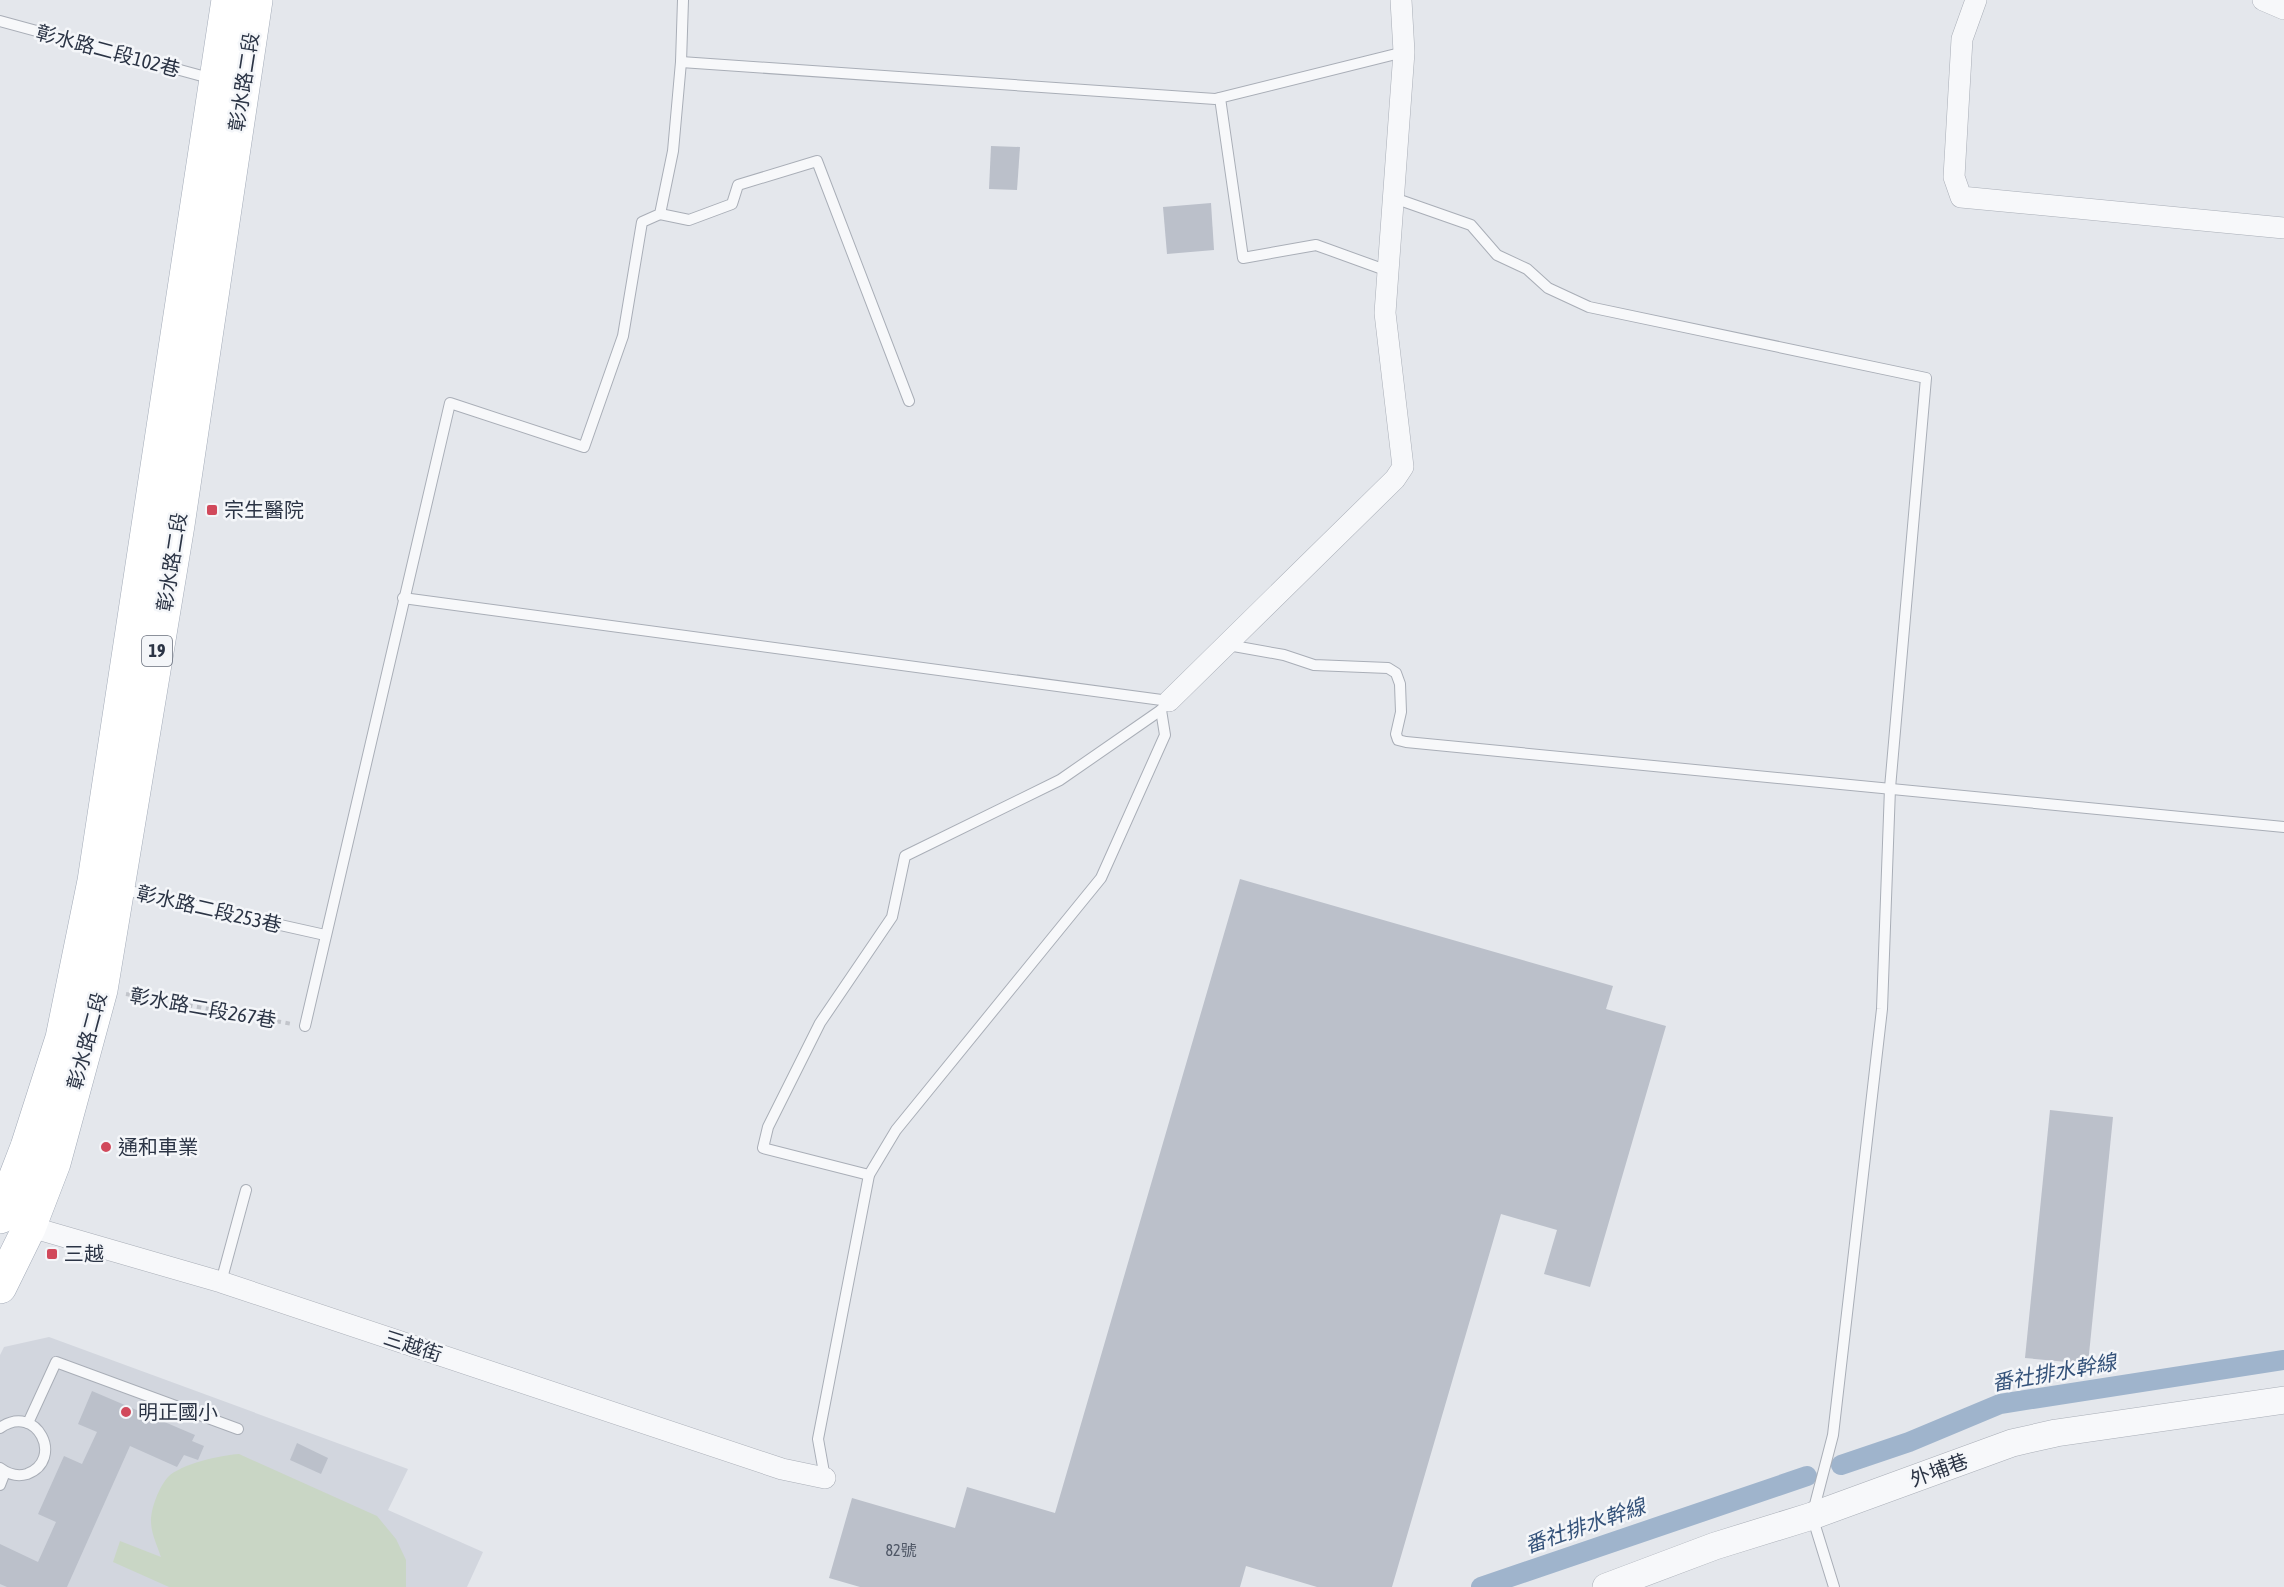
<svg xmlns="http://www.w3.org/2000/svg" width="2284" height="1587" font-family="'Asap Condensed','Noto Sans TC',sans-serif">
  <rect width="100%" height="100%" fill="#e4e7ec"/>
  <polygon fill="#d2d6de" points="49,1337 408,1469 388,1510 483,1552 467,1587 0,1587 0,1355 4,1347"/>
  <path fill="#c9d6c5" d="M239,1454L377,1516L396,1539L406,1560V1587H169L113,1562L120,1541L161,1557C157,1545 151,1533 151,1521C151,1508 159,1487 168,1477C181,1464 221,1455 239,1454Z"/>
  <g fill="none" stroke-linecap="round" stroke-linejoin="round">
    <g stroke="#9fb4cc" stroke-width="20">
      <polyline points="1841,1465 1909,1442 2000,1404 2284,1360"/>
      <polyline points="1481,1587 1807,1476"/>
    </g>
  </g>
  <g fill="#bbc0ca">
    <polygon points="991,146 1020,147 1017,190 989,189"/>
    <polygon points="1211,203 1214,250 1167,254 1163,207"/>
    <polygon points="1240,879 1613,986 1606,1009 1666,1026 1590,1287 1544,1274 1557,1230 1501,1214 1392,1587 1317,1587 1246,1566 1240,1587 860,1587 829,1578 852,1498 955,1528 967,1487 1055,1513"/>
    <polygon points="2050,1110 2113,1117 2088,1364 2025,1358"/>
    <polygon points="92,1391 195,1435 192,1441 204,1446 198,1460 184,1455 177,1467 130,1446 67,1587 7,1587 0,1584 0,1544 38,1562 56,1522 38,1514 64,1456 82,1464 97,1432 78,1424"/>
    <polygon points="297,1443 328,1458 321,1474 290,1460"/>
  </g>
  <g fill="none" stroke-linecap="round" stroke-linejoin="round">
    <defs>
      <g id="service">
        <polyline points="0,21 213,79"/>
        <polyline points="681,62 1215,99 1404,52"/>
        <polyline points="1220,98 1243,258 1316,245 1388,271"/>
        <polyline points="1394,198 1471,225 1497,255 1527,269 1548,288 1589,307 1926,378 1890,788 1882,1009 1833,1435 1812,1516 1834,1587"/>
        <polyline points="660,214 689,220 732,204 738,185 817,161 909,401"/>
        <polyline points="403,598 1169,701"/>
        <polyline points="1228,645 1284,655 1314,665 1388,668 1396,673 1400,684 1401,712 1396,734 1398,740 1406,742 2284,827"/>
        <polyline points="120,889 325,935"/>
        <polyline points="305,1026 450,403 584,447 623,336 642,222 660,214 673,151 681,62 683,0"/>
        <polyline points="869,1175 763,1148 768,1127 820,1023 892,917 905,856 1060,780 1161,710"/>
        <polyline points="221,1282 246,1190"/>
        <polyline points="28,1423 56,1362 238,1429"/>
        <path d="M0,1428C37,1402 65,1460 27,1474C17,1477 8,1474 0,1468"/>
        <polyline points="825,1478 818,1439 869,1175 896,1130 1101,878 1165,735 1161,710 1169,701"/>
        <polyline points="0,1485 5,1472"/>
      </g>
      <g id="minor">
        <polyline points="1976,0 1962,39 1954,177 1961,197 2284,228"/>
        <polyline points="2263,0 2284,9"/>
        <polyline points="1169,701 1395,479 1403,467 1385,313 1404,52 1401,0"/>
        <polyline points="17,1223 221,1282 782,1469 825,1478"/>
      </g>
      <polyline id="tertiary" points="1606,1587 1715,1546 1812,1516 2012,1443 2056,1433 2284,1400"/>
      <g id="primary">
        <polyline points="0,1217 27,1147 62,1038 94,881 228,0"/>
        <polyline points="0,1287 29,1228 54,1163 101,990 178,525 256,0"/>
      </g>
    </defs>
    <use href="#service" stroke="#a9aeb7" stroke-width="12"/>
    <use href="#minor" stroke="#a9aeb7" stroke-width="22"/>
    <use href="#tertiary" stroke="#a9aeb7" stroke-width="28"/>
    <use href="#primary" stroke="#a3abb8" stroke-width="34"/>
    <polyline stroke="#c2c5cb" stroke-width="4" stroke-dasharray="4.5 4.5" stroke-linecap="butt" points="126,994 292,1024"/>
    <use href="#service" stroke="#f7f8fa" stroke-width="10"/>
    <use href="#minor" stroke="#f7f8fa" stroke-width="21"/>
    <use href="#tertiary" stroke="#f7f8fa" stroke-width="27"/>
    <use href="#primary" stroke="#fff" stroke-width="33"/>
  </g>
  <g fill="#d1495b" stroke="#f4f6f9" stroke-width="2">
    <rect x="206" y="504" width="12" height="12" rx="3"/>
    <circle cx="106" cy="1147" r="6"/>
    <rect x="46" y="1248" width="12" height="12" rx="3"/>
    <circle cx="126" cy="1412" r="6"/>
  </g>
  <g text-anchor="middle" stroke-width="5" stroke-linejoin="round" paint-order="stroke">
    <g font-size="16" fill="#4f5766">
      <text x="901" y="1556">82號</text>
    </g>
    <rect fill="#f4f6f9" stroke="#676e7b" stroke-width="1.5" x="142" y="636" width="30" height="30" rx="4.5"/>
    <g font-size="18" font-weight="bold" fill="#2b3445">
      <text x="157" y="657">19</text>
    </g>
    <g font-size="20" fill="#2b3445" stroke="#f4f6f9">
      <text transform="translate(108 51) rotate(15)" y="7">彰水路二段102巷</text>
      <text transform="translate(244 82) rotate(-81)" y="7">彰水路二段</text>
      <text transform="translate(172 562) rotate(-81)" y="7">彰水路二段</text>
      <text transform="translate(209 909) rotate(13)" y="7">彰水路二段253巷</text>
      <text transform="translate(203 1008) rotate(10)" y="7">彰水路二段267巷</text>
      <text transform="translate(87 1041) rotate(-75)" y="7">彰水路二段</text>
      <text transform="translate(413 1346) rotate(18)" y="7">三越街</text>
      <text transform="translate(1939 1470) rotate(-20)" y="7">外埔巷</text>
    </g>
    <g font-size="20" fill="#2b3445" stroke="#f4f6f9" text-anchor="start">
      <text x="224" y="517">宗生醫院</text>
      <text x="118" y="1154">通和車業</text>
      <text x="64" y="1261">三越</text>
      <text x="138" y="1419">明正國小</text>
    </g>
    <g font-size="21" font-style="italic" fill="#34527a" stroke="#f4f6f9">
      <text transform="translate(2054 1373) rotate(-10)" y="7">番社排水幹線</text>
      <text transform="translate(1585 1526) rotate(-19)" y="7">番社排水幹線</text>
    </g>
  </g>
</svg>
